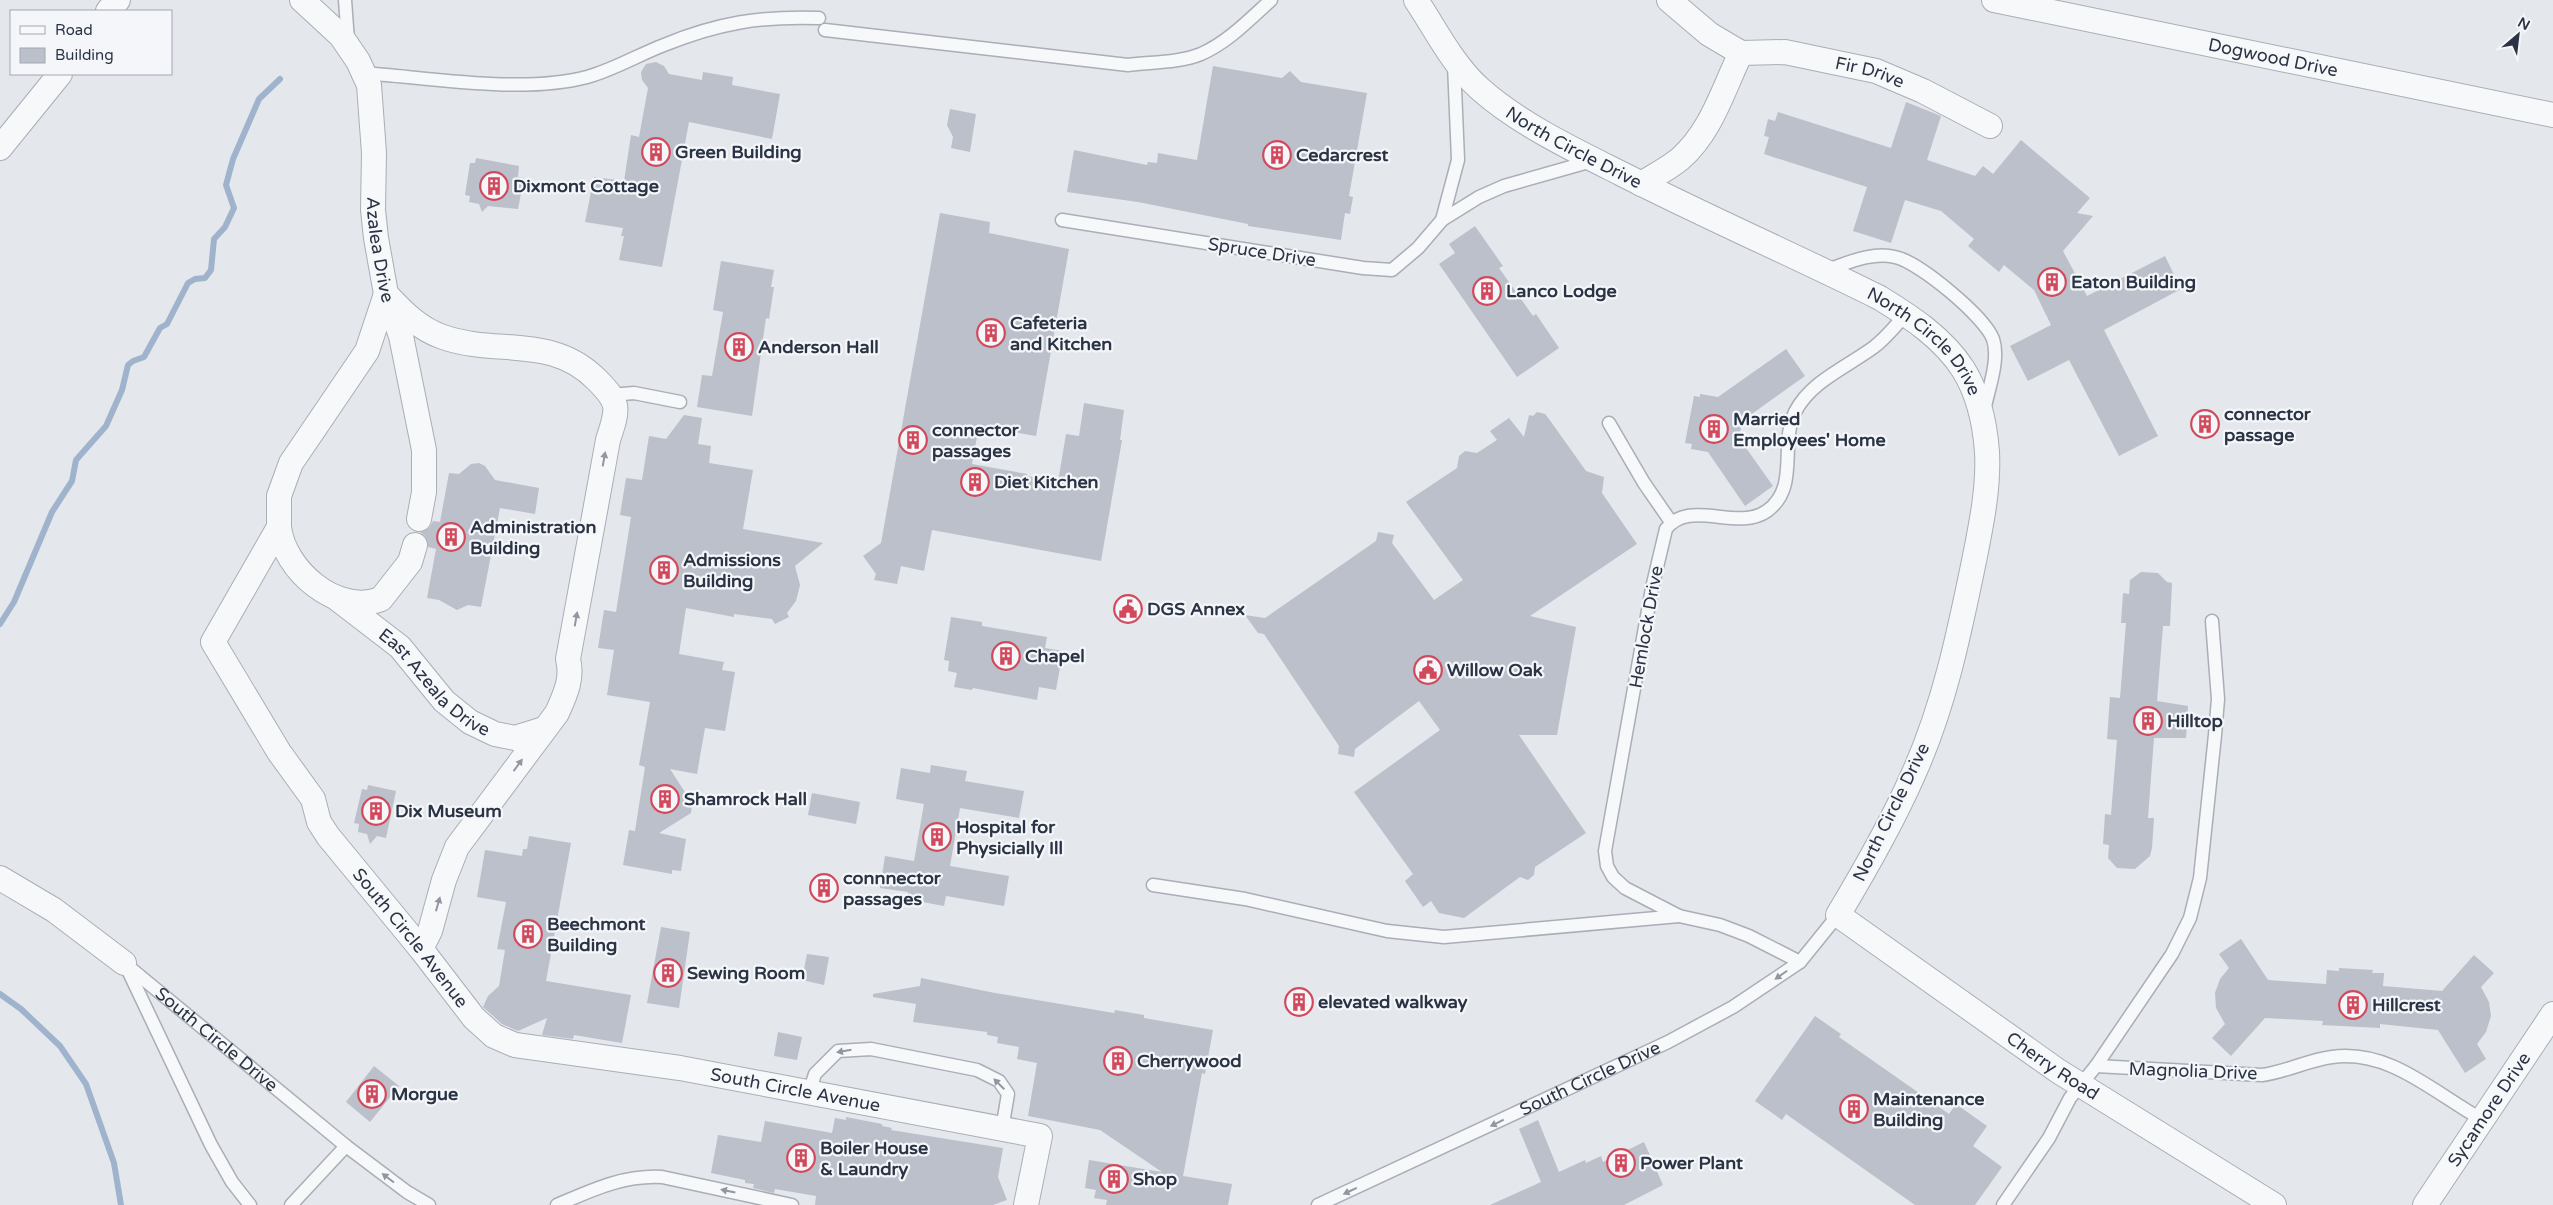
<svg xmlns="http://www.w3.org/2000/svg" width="2553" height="1205" font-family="'Varela Round',sans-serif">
  <rect width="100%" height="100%" fill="#e4e7ec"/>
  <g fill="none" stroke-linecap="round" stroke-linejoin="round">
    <g stroke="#9fb4cc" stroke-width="6">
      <polyline points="0,624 14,602 52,512 72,481 76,460 106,426 122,390 128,365 133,361 144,357 160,328 167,324 188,283 195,279 205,278 211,270 214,239 225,227 234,208 226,185 233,159 259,99 280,79"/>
      <polyline points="0,994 21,1009 60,1046 86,1084 114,1163 121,1205"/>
    </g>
  </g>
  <g fill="#bbc0ca">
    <polygon points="656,62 664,66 669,74 702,80 703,72 733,77 732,85 780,94 772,139 689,122 662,267 619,260 624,236 621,236 623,228 585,222 594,177 624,181 631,135 639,137 648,88 642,80 641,72 646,64"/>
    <polygon points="1213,66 1282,78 1290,71 1301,82 1367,93 1349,196 1353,197 1350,214 1345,213 1341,240 1248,226 1248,224 1138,202 1067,192 1074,150 1147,165 1148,162 1157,163 1158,153 1197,160"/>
    <polygon points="1906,102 1941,116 1927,160 1975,176 1983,166 1993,174 2021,140 2090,198 2077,213 2093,216 2063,251 2087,296 2165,256 2181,289 2104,330 2158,436 2119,456 2069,360 2028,381 2010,346 2051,325 2034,290 2004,265 1999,272 1968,246 1974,239 1941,211 1905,200 1891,243 1853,231 1867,187 1764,154 1769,137 1764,136 1768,119 1775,121 1778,112 1891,148"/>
    <polygon points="950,109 976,114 970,152 951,148 953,137 947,125"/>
    <polygon points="476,158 519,166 518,177 524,178 518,209 488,206 482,212 479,204 469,202 470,196 465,195 470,163 475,163"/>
    <polygon points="940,213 990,222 989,233 1069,249 1036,436 979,426 972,464 1027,474 1027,476 1058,482 1066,434 1079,436 1084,403 1124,410 1120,440 1122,440 1101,561 932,530 924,571 901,566 897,584 874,580 876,574 863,556 881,543"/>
    <polygon points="1475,226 1503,266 1499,268 1533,316 1536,314 1559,348 1517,377 1439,264 1455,253 1449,244"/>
    <polygon points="721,261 774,270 771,287 774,287 769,319 766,318 752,416 697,407 702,375 712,376 723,312 713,310"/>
    <polygon points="1786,349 1805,376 1742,421 1739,438 1773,486 1745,506 1708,452 1691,449 1692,444 1685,443 1694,396 1700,397 1700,394 1718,397"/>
    <polygon points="1537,412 1545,414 1549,419 1586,471 1604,477 1602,493 1637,544 1530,616 1576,627 1557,735 1519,735 1586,833 1535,867 1534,875 1528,880 1520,877 1464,918 1439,913 1431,901 1423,907 1405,881 1413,874 1354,792 1440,730 1419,701 1355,749 1354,757 1338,754 1339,746 1264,634 1258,633 1245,615 1265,618 1376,541 1378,532 1394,535 1392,543 1434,600 1463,580 1406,502 1457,468 1459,456 1465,451 1477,453 1497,440 1490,431 1509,418 1524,437 1529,415 1533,416"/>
    <polygon points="684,415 702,418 698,444 711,446 709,463 753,470 743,529 823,543 795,566 800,585 796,601 787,613 789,617 775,624 772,619 734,614 734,617 686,608 679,654 724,662 722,670 735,672 725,731 705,728 697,774 670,769 692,803 691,813 659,833 686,839 681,871 672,870 672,874 623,865 629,830 635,831 645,767 639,765 650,702 607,695 614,650 598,648 604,610 616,612 631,517 620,515 626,478 642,480 649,436 666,439"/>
    <polygon points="479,463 485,466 495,480 539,488 535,514 500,508 481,607 468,605 457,610 439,600 427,598 436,549 428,547 425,536 420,532 429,528 433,521 440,522 449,473 459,474 471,464"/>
    <polygon points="2141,572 2158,573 2167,582 2172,583 2170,626 2163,626 2157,701 2188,706 2186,738 2154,738 2148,818 2154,818 2152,848 2150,856 2135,869 2117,868 2108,858 2109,845 2103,844 2105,814 2111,815 2117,740 2107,739 2110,697 2120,698 2126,623 2121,623 2123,593 2129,594 2130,580"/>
    <polygon points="951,617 982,622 982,626 1047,637 1045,648 1063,651 1056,690 1039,687 1037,700 973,688 972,690 954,687 957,673 948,671 949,661 944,660"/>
    <polygon points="931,765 967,771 965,781 1024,791 1019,818 960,808 950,866 1009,876 1004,906 946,896 944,906 906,899 908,892 880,888 885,856 914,861 924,804 896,799 901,768 930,773"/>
    <polygon points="368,785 396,791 386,838 377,836 370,844 367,834 358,832 359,824 354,823 362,789 367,790"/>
    <polygon points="812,793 860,802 856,824 808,815"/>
    <polygon points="529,836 571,843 546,981 631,995 622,1043 574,1035 573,1039 542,1035 547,1018 518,1031 502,1024 483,1007 488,996 499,986 505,950 497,949 506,902 477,897 485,850 522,856 523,849 527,849"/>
    <polygon points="661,927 690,932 679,1008 647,1003"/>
    <polygon points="2241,939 2268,980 2326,984 2327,970 2339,971 2339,968 2373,970 2372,973 2384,973 2383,986 2442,991 2474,955 2494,973 2481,987 2489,1002 2491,1016 2486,1032 2477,1044 2486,1059 2465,1073 2438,1030 2380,1024 2380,1028 2322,1025 2323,1021 2265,1018 2231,1056 2212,1038 2225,1024 2216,1008 2215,993 2220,979 2229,968 2219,954"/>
    <polygon points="807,954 829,957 824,985 802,980"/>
    <polygon points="921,978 995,993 1114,1013 1115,1010 1144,1015 1144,1018 1213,1030 1205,1074 1202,1073 1183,1176 1232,1184 1228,1205 1106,1205 1107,1200 1094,1198 1096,1190 1085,1188 1089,1160 1162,1172 1100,1130 1028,1116 1037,1063 1017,1059 1019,1047 997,1043 998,1037 987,1035 987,1032 913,1022 916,1004 873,997 873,994 920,986"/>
    <polygon points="1815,1016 1841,1034 1839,1037 1949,1114 1956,1104 1987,1126 1973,1146 2002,1167 1975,1205 1915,1205 1786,1114 1782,1120 1755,1101"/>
    <polygon points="778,1032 802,1037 797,1060 774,1056"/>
    <polygon points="374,1066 399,1086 370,1122 346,1102"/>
    <polygon points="846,1117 882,1124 882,1126 892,1128 891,1130 1003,1148 998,1177 1007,1200 993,1205 815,1205 816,1196 775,1189 774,1193 753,1188 754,1184 745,1183 745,1180 711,1173 718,1135 761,1142 765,1121 832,1133 835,1118 846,1120"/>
    <polygon points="1538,1120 1559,1172 1585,1160 1586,1163 1601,1156 1603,1162 1644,1142 1663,1185 1624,1205 1490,1205 1541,1182 1519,1129"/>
  </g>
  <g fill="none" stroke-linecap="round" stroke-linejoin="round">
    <defs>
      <g id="service">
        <polyline points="345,0 348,41"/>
        <path d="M825,30L1128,65C1151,62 1179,63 1201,54C1228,42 1249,20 1271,0"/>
        <polyline points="1454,64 1458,160 1442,220 1479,197 1504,186 1592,161"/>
        <path d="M364,73C431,78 523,94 587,77C613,70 638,55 664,45C718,23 760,16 819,18"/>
        <polyline points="1062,220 1363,268 1392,270 1418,248 1442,220"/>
        <path d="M1824,271C1846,264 1871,251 1895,257C1919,262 1984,316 1993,339C2000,360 1988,390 1984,411"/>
        <polyline points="611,395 634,393 680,402"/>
        <polyline points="1609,423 1644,483 1671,522"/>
        <polyline points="1153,885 1245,899 1387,931 1444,937 1679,916"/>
        <path d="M1800,962L1749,936L1720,925L1679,916L1625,888L1613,877L1607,866L1605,851L1652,588L1666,529C1689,498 1737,532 1767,511C1800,487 1779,445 1795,412C1811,381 1847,367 1874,347C1886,338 1896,325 1906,314"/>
        <path id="s1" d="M124,963L346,1146L407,1192L429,1205"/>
        <polyline points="126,966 211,1145 232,1182 250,1205"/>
        <path d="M2096,1066L2262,1075C2286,1072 2308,1060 2332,1057C2390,1049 2434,1093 2481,1119"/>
        <polyline points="809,1093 815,1074 838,1051 871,1049 977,1070 999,1081 1008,1094 1002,1129"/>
        <polyline points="291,1205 346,1146"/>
        <path d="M557,1205C592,1190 623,1175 662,1177L792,1205"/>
        <path id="s2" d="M1318,1205L1668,1042L1733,1007L1800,962L1838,915"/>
        <polyline points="2003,1205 2049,1138 2070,1098 2096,1066 2172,954 2190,918 2200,878 2215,735 2218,699 2212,621"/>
      </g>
      <g id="minor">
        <path id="s3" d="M302,0L341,36L358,61L369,85L374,153L373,210L376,238L386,294L401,336L424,450V492L419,519"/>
        <path id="s4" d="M1416,0C1436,30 1453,65 1480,89C1518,123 1574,150 1620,173C1706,217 1794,255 1880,298C1911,317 1943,338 1963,369C1978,393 1985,424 1987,452C1989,488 1981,526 1974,561C1959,634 1944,707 1913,775C1892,823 1865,870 1838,915L2058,1071L2274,1205"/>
        <path id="s5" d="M1669,0L1709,34L1741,53L1785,52L1876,71L1923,91L1990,126"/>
        <path id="s6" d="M1994,0L2553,115"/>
        <polyline points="108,11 118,0"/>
        <polyline points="0,148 60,74"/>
        <path d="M1641,184C1654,176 1669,168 1680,159C1712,131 1723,89 1741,53"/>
        <path id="s7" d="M386,294L367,351L291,463L279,496V527L213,642L279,752L313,799L319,822L328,836L421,949L474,1018L494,1036L515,1045L680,1068L1040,1136L1026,1205"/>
        <path d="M386,294C403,312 419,329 443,337C497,356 552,334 597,380C621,404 618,409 608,440L568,659C573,679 565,695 557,713L457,847L444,880L430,931L421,949"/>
        <path d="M279,527C284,570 337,616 381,599L410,562L415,545"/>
        <path id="s8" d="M335,597L400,647L444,701L470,722L495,734L515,738L544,729"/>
        <polyline points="0,878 54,910 124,963"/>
        <path id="s9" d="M2425,1205L2553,1014"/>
      </g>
    </defs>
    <use href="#service" stroke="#a9aeb7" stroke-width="15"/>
    <use href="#minor" stroke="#a9aeb7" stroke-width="26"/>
    <use href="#service" stroke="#f7f8fa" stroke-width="12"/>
    <use href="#minor" stroke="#f7f8fa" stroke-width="24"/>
  </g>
  <defs><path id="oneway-solid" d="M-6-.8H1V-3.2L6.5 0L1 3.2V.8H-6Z" transform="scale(1.25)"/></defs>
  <g fill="#9196a0">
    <use href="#oneway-solid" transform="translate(604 459) rotate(-80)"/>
    <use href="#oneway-solid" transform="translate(576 619) rotate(-80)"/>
    <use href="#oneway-solid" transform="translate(518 765) rotate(-54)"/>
    <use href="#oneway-solid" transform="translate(438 904) rotate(-74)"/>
    <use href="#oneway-solid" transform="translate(1781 975) rotate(145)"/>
    <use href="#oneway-solid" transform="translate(844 1051) rotate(170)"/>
    <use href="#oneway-solid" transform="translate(999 1084) rotate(-135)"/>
    <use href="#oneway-solid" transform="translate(1497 1123) rotate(154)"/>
    <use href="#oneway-solid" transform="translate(388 1178) rotate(-143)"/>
    <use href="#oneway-solid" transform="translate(728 1191) rotate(-168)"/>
    <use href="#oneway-solid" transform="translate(1350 1191) rotate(155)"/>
  </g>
  <defs>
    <symbol id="building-ring" viewBox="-11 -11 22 22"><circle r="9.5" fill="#f4f6f9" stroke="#d1495b" stroke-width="1.5"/><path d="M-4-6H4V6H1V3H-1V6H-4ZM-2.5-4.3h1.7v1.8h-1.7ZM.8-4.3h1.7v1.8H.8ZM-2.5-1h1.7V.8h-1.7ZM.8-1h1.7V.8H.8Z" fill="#d1495b"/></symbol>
    <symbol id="civic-ring" viewBox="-11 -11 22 22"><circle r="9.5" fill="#f4f6f9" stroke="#d1495b" stroke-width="1.5"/><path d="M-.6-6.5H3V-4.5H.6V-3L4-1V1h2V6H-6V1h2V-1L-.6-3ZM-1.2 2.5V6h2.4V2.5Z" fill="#d1495b"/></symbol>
  </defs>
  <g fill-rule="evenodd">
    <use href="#building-ring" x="640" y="136" width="32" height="32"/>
    <use href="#building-ring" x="1261" y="139" width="32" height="32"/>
    <use href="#building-ring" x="478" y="170" width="32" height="32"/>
    <use href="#building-ring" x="2036" y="266" width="32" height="32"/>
    <use href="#building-ring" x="1471" y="275" width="32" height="32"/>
    <use href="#building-ring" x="975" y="317" width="32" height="32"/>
    <use href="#building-ring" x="723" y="331" width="32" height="32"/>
    <use href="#building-ring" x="2189" y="408" width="32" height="32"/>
    <use href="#building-ring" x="1698" y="413" width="32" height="32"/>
    <use href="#building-ring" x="897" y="424" width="32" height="32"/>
    <use href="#building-ring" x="959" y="466" width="32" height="32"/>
    <use href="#building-ring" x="435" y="521" width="32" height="32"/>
    <use href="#building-ring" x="648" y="554" width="32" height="32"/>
    <use href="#civic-ring" x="1112" y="593" width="32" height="32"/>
    <use href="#building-ring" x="990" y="640" width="32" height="32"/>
    <use href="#civic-ring" x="1412" y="654" width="32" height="32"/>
    <use href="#building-ring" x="2132" y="705" width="32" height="32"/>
    <use href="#building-ring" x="649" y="783" width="32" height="32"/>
    <use href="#building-ring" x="360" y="795" width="32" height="32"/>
    <use href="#building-ring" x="921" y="821" width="32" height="32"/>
    <use href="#building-ring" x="808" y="872" width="32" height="32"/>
    <use href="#building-ring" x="512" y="918" width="32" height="32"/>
    <use href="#building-ring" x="652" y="957" width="32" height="32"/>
    <use href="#building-ring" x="1283" y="986" width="32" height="32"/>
    <use href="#building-ring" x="2337" y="989" width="32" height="32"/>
    <use href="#building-ring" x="1102" y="1045" width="32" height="32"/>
    <use href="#building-ring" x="356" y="1078" width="32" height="32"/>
    <use href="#building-ring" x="1838" y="1093" width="32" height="32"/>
    <use href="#building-ring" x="785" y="1142" width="32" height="32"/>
    <use href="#building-ring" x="1605" y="1147" width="32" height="32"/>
    <use href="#building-ring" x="1098" y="1163" width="32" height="32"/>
  </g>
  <g text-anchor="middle" stroke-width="4.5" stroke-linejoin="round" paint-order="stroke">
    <g font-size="18" fill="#2b3445" stroke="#f4f6f9">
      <text dy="6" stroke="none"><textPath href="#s6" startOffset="285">Dogwood Drive</textPath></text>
      <text dy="6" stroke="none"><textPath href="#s5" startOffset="221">Fir Drive</textPath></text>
      <text dy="6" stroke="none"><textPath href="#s4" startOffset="221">North Circle Drive</textPath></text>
      <text dy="6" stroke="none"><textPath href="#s3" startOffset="275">Azalea Drive</textPath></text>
      <text transform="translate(1262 252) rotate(9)" y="6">Spruce Drive</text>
      <text dy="6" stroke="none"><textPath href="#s4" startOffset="625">North Circle Drive</textPath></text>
      <text transform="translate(1646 627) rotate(-80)" y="6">Hemlock Drive</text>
      <text dy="6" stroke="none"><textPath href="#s8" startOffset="132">East Azeala Drive</textPath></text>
      <text transform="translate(1891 812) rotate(-64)" y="6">North Circle Drive</text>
      <text dy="6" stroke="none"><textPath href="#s7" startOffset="752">South Circle Avenue</textPath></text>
      <text dy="6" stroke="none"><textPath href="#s1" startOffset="120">South Circle Drive</textPath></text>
      <text dy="6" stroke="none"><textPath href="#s4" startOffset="1514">Cherry Road</textPath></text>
      <text transform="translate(2193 1071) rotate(2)" y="6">Magnolia Drive</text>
      <text dy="6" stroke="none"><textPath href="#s2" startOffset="300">South Circle Drive</textPath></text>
      <text dy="6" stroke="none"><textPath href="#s7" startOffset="1188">South Circle Avenue</textPath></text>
      <text dy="6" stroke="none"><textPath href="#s9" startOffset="115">Sycamore Drive</textPath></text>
    </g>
    <g font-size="18" font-weight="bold" fill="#2b3445" stroke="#f4f6f9" text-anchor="start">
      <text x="675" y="158">Green Building</text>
      <text x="1296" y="161">Cedarcrest</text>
      <text x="513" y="192">Dixmont Cottage</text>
      <text x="2071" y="288">Eaton Building</text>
      <text x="1506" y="297">Lanco Lodge</text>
      <text x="1010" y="329">Cafeteria<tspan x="1010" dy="21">and Kitchen</tspan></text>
      <text x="758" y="353">Anderson Hall</text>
      <text x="2224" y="420">connector<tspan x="2224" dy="21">passage</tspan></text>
      <text x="1733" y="425">Married<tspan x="1733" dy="21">Employees' Home</tspan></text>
      <text x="932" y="436">connector<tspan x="932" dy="21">passages</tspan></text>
      <text x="994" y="488">Diet Kitchen</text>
      <text x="470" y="533">Administration<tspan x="470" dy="21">Building</tspan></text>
      <text x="683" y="566">Admissions<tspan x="683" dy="21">Building</tspan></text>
      <text x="1147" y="615">DGS Annex</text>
      <text x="1025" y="662">Chapel</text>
      <text x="1447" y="676">Willow Oak</text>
      <text x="2167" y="727">Hilltop</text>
      <text x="684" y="805">Shamrock Hall</text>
      <text x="395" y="817">Dix Museum</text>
      <text x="956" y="833">Hospital for<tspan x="956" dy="21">Physicially Ill</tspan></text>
      <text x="843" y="884">connnector<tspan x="843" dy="21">passages</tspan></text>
      <text x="547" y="930">Beechmont<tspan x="547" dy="21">Building</tspan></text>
      <text x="687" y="979">Sewing Room</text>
      <text x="1318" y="1008">elevated walkway</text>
      <text x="2372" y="1011">Hillcrest</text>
      <text x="1137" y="1067">Cherrywood</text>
      <text x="391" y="1100">Morgue</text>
      <text x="1873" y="1105">Maintenance<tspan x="1873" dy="21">Building</tspan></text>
      <text x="820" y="1154">Boiler House<tspan x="820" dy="21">&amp; Laundry</tspan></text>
      <text x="1640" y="1169">Power Plant</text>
      <text x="1133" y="1185">Shop</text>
    </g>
  </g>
  <rect x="10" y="10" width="162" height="65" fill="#f4f6f9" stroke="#a4a8b1"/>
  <rect x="20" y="26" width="25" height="8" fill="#f7f8fa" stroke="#a4a8b1"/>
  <text x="55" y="35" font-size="15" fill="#2b3445">Road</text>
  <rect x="20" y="48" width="25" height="15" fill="#bbc0ca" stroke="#a4a8b1"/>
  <text x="55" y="60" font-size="15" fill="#2b3445">Building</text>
  <g transform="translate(2518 35) rotate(28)" stroke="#f4f6f9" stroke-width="4" paint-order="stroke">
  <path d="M0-4L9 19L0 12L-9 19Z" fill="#2b3445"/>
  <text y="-8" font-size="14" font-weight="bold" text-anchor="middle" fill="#2b3445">N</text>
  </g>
</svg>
